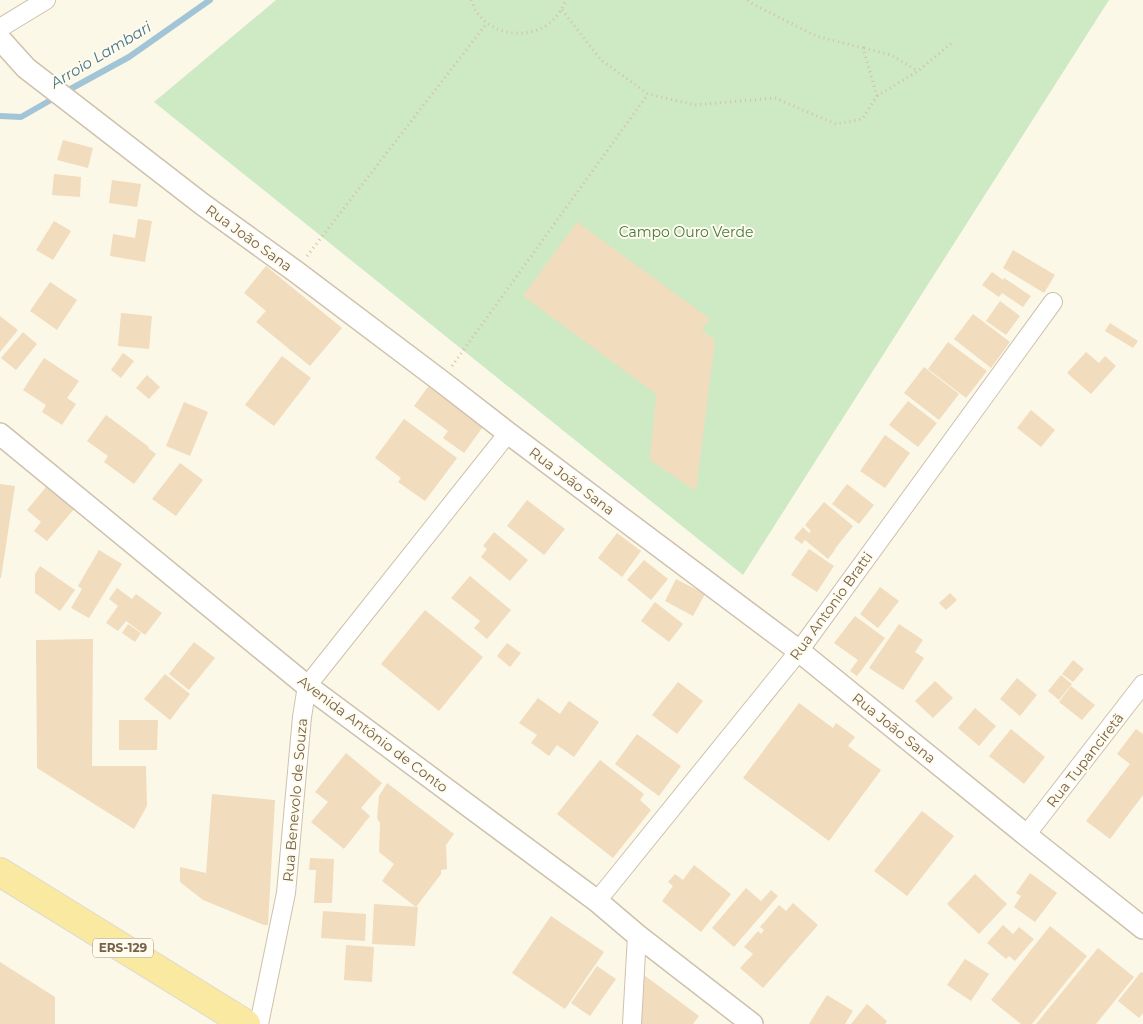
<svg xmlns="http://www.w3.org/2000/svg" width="1143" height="1024" font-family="Montserrat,sans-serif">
  <rect width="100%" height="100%" fill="#fcf8e7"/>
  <polygon fill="#cdeac5" points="276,0 1109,0 743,575 154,102"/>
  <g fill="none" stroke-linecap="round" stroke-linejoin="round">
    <g stroke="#a1c5d7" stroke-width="6">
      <polyline points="65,92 129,57 210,0"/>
      <polyline points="0,116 21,117 56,97"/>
    </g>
  </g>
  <g fill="#f1dcbe">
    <polygon points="63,140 93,148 88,168 57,160"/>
    <polygon points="54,174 81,177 80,197 52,195"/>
    <polygon points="112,180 141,184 137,207 109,203"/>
    <polygon points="138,219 152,221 145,262 110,256 113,234 135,238"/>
    <polygon points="54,221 71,231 53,260 36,250"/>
    <polygon points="577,222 710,319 702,330 715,340 696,491 650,460 656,394 523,296"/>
    <polygon points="1013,250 1055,275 1044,293 1003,268"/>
    <polygon points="266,266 342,328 310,366 256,322 266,311 244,293"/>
    <polygon points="992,272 1003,280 1004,278 1031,296 1023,307 1002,293 999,297 982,285"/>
    <polygon points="50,282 77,300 57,330 30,311"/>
    <polygon points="1000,301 1020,316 1006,335 986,321"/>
    <polygon points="121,313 152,316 149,349 118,346"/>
    <polygon points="973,314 1010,342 991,368 954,339"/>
    <polygon points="0,316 18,330 0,352"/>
    <polygon points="1110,323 1138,341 1133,348 1105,331"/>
    <polygon points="23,332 37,344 16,370 1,358"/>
    <polygon points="948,342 987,371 966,398 928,369"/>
    <polygon points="1086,352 1099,363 1105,356 1116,366 1091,394 1067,373"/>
    <polygon points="123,353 134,361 121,378 111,370"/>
    <polygon points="282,356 311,378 274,426 245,405"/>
    <polygon points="44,358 79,381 67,398 76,404 62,425 42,412 46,405 23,390"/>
    <polygon points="924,367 959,394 939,420 904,393"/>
    <polygon points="147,375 160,387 149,399 136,388"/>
    <polygon points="430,384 485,424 464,453 443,438 448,431 414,406"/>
    <polygon points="908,401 937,423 918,447 889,425"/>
    <polygon points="184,402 208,412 190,456 166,446"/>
    <polygon points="1031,410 1055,430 1041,447 1017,428"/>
    <polygon points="106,415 149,447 148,448 156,454 134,484 104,462 108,456 87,441"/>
    <polygon points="404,419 457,458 425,501 398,482 401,478 375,458"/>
    <polygon points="885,435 910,453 885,488 860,471"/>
    <polygon points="180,463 203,480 176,516 152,499"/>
    <polygon points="0,484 15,486 1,578 0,578"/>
    <polygon points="847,484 874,505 859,524 832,504"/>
    <polygon points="46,487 74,509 47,541 34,531 41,522 27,510"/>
    <polygon points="527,500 565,529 544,555 507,526"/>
    <polygon points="824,502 853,526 834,550 835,550 828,559 805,540 802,544 794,538 803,527 809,533 811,531 805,525"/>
    <polygon points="494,532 528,560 510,581 481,557 487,549 483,546"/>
    <polygon points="617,533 641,551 622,577 598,558"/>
    <polygon points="809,549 834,566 817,592 791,575"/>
    <polygon points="99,550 122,564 89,618 71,608 82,589 78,586"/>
    <polygon points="644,560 668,579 651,600 627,580"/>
    <polygon points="40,566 75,590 60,611 35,593 35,574"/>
    <polygon points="470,576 511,610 487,639 474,628 480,621 451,598"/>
    <polygon points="676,579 705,594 693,616 665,601"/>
    <polygon points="880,587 899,601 878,628 860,614"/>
    <polygon points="117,588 132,599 136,594 162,613 145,635 126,621 118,631 106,623 118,606 109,599"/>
    <polygon points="950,593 957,600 946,610 939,603"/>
    <polygon points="655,602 683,624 669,642 641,621"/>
    <polygon points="425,610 483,657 439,711 381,664"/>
    <polygon points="855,616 885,638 857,676 850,671 858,660 834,643"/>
    <polygon points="128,624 141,633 135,642 122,633"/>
    <polygon points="899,624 923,640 915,652 924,658 903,690 869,668"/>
    <polygon points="93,639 92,766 146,766 147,806 134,829 37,768 36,640"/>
    <polygon points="194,642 215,658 189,690 169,674"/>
    <polygon points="507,643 521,653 510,667 497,656"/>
    <polygon points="1073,660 1084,669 1073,682 1062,674"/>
    <polygon points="165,674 190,694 170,720 144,699"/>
    <polygon points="1061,675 1072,684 1059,700 1048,691"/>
    <polygon points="1017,678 1037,695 1020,716 1000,699"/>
    <polygon points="935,681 953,698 933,718 915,701"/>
    <polygon points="678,682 703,701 677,734 652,715"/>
    <polygon points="1071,686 1095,705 1082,720 1059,702"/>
    <polygon points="538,698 560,714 569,701 599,722 574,757 557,745 549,756 531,743 537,735 519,723"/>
    <polygon points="799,703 833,728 836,723 855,737 848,746 881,770 829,841 743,778"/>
    <polygon points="975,708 996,726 979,746 958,728"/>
    <polygon points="119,720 158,720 157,750 119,750"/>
    <polygon points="1011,729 1045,757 1024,784 989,756"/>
    <polygon points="1136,729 1143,734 1143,795 1110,839 1086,821 1130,764 1117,754"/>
    <polygon points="637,734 681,766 659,796 615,764"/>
    <polygon points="346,753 382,783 361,808 370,816 344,849 311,822 328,802 315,792"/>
    <polygon points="600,760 644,794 640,800 651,810 613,858 557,814"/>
    <polygon points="387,783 454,834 446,845 447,869 441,870 441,874 416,907 382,881 394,864 379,852 380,823 377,818 379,796"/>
    <polygon points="212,794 275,800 268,925 264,925 203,900 180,882 180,867 206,873"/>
    <polygon points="922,811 954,836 907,896 874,871"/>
    <polygon points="310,858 334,859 332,903 314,903 316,870 309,870"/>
    <polygon points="694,865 731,894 701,932 662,901 673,886 668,882 675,874 683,880"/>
    <polygon points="1030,873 1057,893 1035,922 1014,907 1021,896 1016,893"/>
    <polygon points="975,874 1007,904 979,934 947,904"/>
    <polygon points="746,888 761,901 771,890 778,896 734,947 712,928"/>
    <polygon points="793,903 818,925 763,988 740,968 753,954 744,947 758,931 761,934 764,930 760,927 779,905 786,911"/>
    <polygon points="374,904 418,907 415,946 372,944"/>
    <polygon points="323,911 366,914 365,941 321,938"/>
    <polygon points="551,916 604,952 565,1009 512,973"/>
    <polygon points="1003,925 1013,934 1019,927 1034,939 1015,961 1009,956 1006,959 987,943"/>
    <polygon points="1050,926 1087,956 1032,1024 1021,1024 991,1000"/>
    <polygon points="346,945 374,947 372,982 344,980"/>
    <polygon points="1098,948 1134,977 1096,1024 1036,1024"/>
    <polygon points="965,959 989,974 971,1001 947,985"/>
    <polygon points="0,962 55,997 55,1024 0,1024"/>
    <polygon points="597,966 616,979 590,1016 571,1003"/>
    <polygon points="1141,972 1143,973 1143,1013 1139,1018 1118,1001"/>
    <polygon points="644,975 699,1016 693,1024 641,1024"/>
    <polygon points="827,995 853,1011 845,1024 809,1024"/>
    <polygon points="867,1004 887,1021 885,1024 851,1024"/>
  </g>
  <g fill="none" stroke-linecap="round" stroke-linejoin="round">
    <defs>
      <g id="minor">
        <polyline points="0,28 46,0"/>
        <polyline points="1026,835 1143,684"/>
        <polyline points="597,901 799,651 1053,302"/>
        <polyline points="259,1024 286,893 302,717 307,686 508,433"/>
        <polyline points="632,1024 637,935"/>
      </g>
      <g id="tertiary">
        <polyline points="0,39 26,68 87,115 202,204 295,271 441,381 508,433 799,651 1026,835 1143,928"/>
        <polyline points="0,434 307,686 597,901 637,935 752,1024"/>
      </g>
      <polyline id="primary" points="0,872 246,1024"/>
    </defs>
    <use href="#minor" stroke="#cec1ad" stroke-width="20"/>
    <use href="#tertiary" stroke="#cec1ad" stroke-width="24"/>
    <use href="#primary" stroke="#ded9d4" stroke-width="30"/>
    <g stroke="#d6c0a1" stroke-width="3" stroke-dasharray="1 4" stroke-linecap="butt">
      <path d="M471,0C473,3 474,8 476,11C491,35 528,41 551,22C558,16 562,8 566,0"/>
      <polyline points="562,10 601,60 648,94 695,105 775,98 836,124 862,119 877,96 863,48 816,36 749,2 747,0"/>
      <polyline points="864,48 891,55 918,71"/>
      <polyline points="877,96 918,71 953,42"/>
      <polyline points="307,256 487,23"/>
      <polyline points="452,366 648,94"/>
    </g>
    <use href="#minor" stroke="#fff" stroke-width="18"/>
    <use href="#tertiary" stroke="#fff" stroke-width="21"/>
    <use href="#primary" stroke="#fae9a0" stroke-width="28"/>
  </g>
  <g text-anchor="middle" stroke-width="4" stroke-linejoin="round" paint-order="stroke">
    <rect fill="#fffbed" stroke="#9f907c" stroke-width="1" x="93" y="938.5" width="60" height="19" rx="4"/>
    <g font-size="12" font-weight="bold" fill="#76624b">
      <text x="123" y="952">ERS-129</text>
    </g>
    <g font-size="14" fill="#497b43" stroke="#fffbed">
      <text x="686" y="237">Campo Ouro Verde</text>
    </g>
    <g font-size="14" fill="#76624b" stroke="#fffbed">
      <text transform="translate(249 238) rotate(36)" y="5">Rua João Sana</text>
      <text transform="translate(572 481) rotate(37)" y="5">Rua João Sana</text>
      <text transform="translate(831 606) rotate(-54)" y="5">Rua Antonio Bratti</text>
      <text transform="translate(894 728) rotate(39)" y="5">Rua João Sana</text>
      <text transform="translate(373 734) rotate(37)" y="5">Avenida Antônio de Conto</text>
      <text transform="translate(1085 760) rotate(-52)" y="5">Rua Tupanciretã</text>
      <text transform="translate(295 800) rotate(-85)" y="5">Rua Benevolo de Souza</text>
    </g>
    <g font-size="15" font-style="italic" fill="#487690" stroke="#fffbed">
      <text transform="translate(101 55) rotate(-31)" y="5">Arroio Lambari</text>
    </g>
  </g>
</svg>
